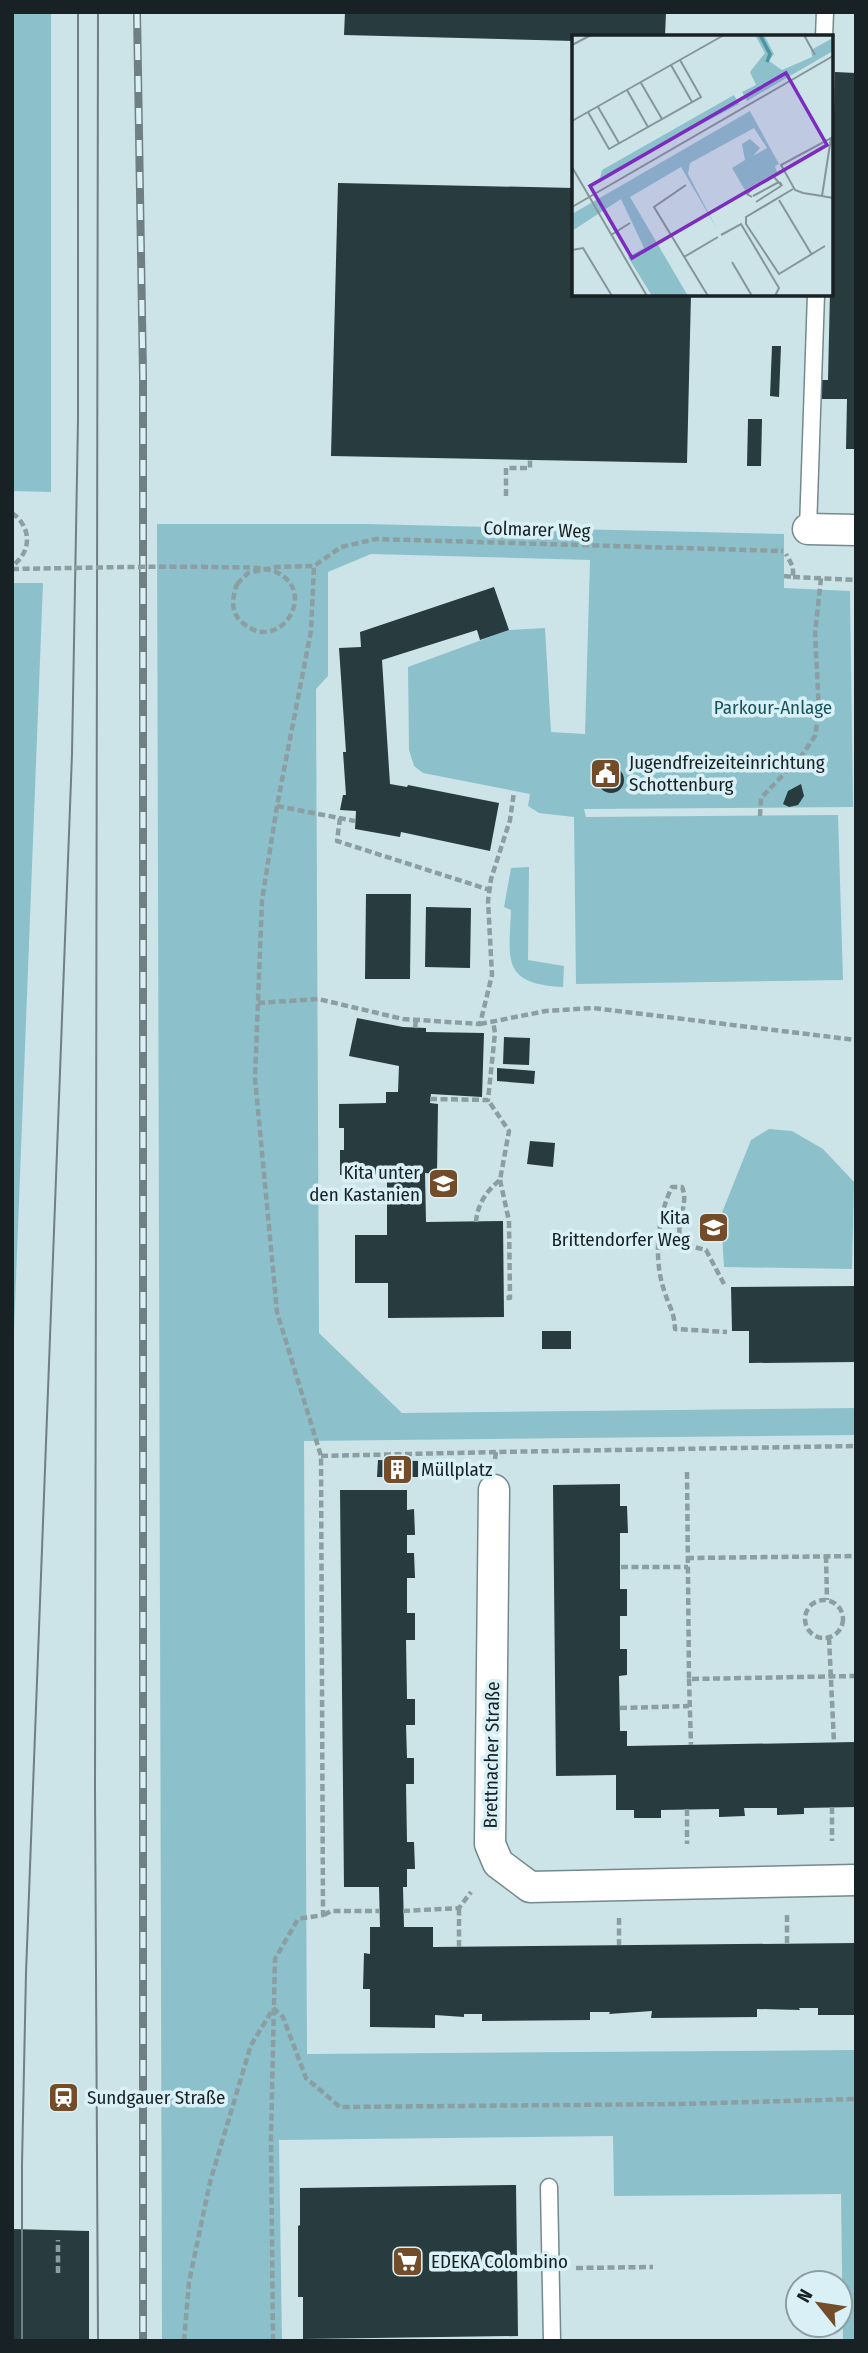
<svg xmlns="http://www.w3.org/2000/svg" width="868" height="2353" font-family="'Fira Sans Condensed',sans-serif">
  <rect width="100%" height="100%" fill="#cce4e8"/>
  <g fill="#8cc1cc">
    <polygon points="12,12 51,12 51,492 12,491"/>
    <polygon points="157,524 367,524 784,534 784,588 850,591 853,807 584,809 586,817 838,815 843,980 576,984 574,817 539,813 528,806 530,794 423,773 414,766 409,750 408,667 509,630 545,628 551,732 585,734 590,560 371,554 328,572 328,676 316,689 319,1333 402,1413 856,1408 856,1435 304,1441 307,2054 856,2050 856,2341 843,2341 841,2194 614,2196 613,2136 279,2140 282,2341 162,2341"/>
    <polygon points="12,583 43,583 12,1382"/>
    <path d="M529,867L528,960L564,966L563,987C501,984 509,960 511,910L504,907L511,868Z"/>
    <polygon points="769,1129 792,1131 823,1149 854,1182 852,1269 724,1267 721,1215 751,1140"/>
  </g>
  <g fill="#283b3f">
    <polygon points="345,12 666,12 665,37 574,37 574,41 344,35"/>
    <polygon points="835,72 856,73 856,449 846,449 847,399 820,399 821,380 828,380"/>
    <polygon points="338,183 574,188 574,294 691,294 687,463 331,456"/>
    <polygon points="772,346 781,346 779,397 770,396"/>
    <polygon points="748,419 762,419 761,466 747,466"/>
    <polygon points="494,587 509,630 480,640 477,630 382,660 390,784 407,787 408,785 499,803 490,851 401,832 400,837 355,829 356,811 340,810 343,795 346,795 343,752 346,752 339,648 361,647 360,632"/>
    <circle cx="611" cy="780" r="13"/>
    <polygon points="801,784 804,796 798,805 789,807 783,804 788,791"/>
    <polygon points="366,894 411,894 410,979 365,979"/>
    <polygon points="426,907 471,908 470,968 425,967"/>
    <polygon points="357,1018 403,1027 426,1028 426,1032 484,1033 482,1097 431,1094 430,1103 438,1104 437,1174 425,1173 426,1222 503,1221 504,1317 388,1318 388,1283 355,1283 355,1235 387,1235 387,1174 340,1175 340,1150 344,1150 344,1128 339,1128 339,1104 386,1103 386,1092 398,1092 399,1066 349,1056"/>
    <polygon points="504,1037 530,1038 529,1065 503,1064"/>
    <polygon points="497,1068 535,1071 534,1084 497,1081"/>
    <polygon points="530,1141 555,1143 553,1167 527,1164"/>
    <polygon points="856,1286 856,1362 749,1363 749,1331 732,1331 731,1287"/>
    <rect x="542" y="1331" width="29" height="18"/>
    <polygon points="378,1460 418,1461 418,1477 377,1477"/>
    <polygon points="620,1484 620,1506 627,1506 628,1533 620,1533 620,1589 627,1589 627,1616 620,1616 620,1649 627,1649 627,1675 619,1676 620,1731 627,1731 627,1746 856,1742 856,1807 804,1808 804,1814 777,1815 777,1808 744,1808 745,1816 719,1817 719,1809 661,1810 661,1818 634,1818 634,1810 616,1810 616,1775 556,1776 553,1485"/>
    <polygon points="340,1490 407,1490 407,1510 414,1509 415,1535 407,1535 407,1553 414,1553 415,1578 407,1578 407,1613 415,1613 415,1640 406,1640 407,1699 415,1699 415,1725 406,1725 407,1758 414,1758 414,1784 406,1784 407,1842 414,1842 415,1869 407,1869 407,1887 403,1887 404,1927 433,1927 433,1947 856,1943 856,2015 818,2015 818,2008 799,2008 800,2010 757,2009 757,2017 651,2018 652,2011 609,2014 610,2012 590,2012 590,2020 482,2021 482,2014 464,2014 464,2017 435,2015 435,2028 370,2027 370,1989 363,1989 364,1953 370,1954 370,1927 380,1927 379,1887 344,1887"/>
    <polygon points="516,2185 518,2336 303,2339 303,2297 298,2297 298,2226 300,2225 300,2188"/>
    <polygon points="12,2229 89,2231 89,2341 12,2341"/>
    <polygon points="817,2325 837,2325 837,2332 817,2331"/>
  </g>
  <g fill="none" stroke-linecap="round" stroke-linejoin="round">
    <defs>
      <g id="service">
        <polyline points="824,37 825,12"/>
        <polyline points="808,529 816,294"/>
        <polyline points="549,2187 552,2341"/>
      </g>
      <g id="minor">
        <polyline points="808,529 856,530"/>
        <polyline points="494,1490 490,1844 498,1863 530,1887 856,1880"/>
      </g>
    </defs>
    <use href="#service" stroke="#74898e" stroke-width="19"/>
    <use href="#minor" stroke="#74898e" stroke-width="33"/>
    <g stroke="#8b9ea1" stroke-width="4.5" stroke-dasharray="7 3.5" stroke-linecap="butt">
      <polyline points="506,496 506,468 530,468 530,460"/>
      <path d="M12,513C32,527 32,552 12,566"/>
      <polyline points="784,576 793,577 793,567 786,554"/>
      <polyline points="793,577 856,580"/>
      <polyline points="237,584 248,573 276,567 314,566 341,547 376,539 783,551"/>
      <polyline points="277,806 355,821"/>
      <polyline points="760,816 761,798 802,755 815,736 819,712 815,634 821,578"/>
      <polyline points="340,818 337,841 490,890"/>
      <polyline points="258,1003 318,999 403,1019 480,1024 492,975 488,901 491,879 510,820 514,792"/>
      <polyline points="480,1024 546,1011 593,1008 856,1040"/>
      <polyline points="415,1028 416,1020"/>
      <polyline points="430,1099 488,1100 495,1033 493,1021"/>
      <polyline points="500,1180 509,1221 510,1298 504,1298"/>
      <path d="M476,1222C477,1205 487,1190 500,1180L509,1131L488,1100"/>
      <path d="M724,1284L706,1250L682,1244C673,1225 690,1205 682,1187H672C657,1217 653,1261 665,1293C670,1309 674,1311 675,1329L727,1332"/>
      <polyline points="321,1456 496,1452"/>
      <polyline points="495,1459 496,1452 856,1446"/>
      <polyline points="687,1472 689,1679 856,1676"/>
      <polyline points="826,1556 827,1600"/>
      <polyline points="687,1558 856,1556"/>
      <polyline points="621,1567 688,1567"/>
      <circle cx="824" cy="1619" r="19"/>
      <polyline points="829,1638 834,1743"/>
      <polyline points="689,1679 691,1745"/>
      <polyline points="620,1708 689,1706"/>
      <polyline points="832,1807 832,1841"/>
      <polyline points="687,1809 687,1844"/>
      <polyline points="403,1911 459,1908 471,1892"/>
      <polyline points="324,1915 331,1911 380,1911"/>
      <polyline points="787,1915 787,1944"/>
      <polyline points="619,1918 619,1945"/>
      <polyline points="459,1947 459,1908"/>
      <polyline points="273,2008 283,2017 306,2078 340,2107 680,2104 856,2099"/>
      <polyline points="576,2268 653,2267"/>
      <polyline points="58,2273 58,2240"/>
      <polyline points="184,2341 189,2282 210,2182 251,2045 273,2009"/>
      <polyline points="273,2341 271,2137 275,1959 298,1919 323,1915 321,1456 277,1312 255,1078 262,900 277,806 311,631 314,566"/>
    </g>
    <use href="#service" stroke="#fff" stroke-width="16"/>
    <use href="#minor" stroke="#fff" stroke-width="30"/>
    <g stroke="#6f7f82" stroke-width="2">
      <polyline points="22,2341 22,2164 26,1973 72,754 78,420 78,12"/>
      <polyline points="98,2341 95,1789 98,12"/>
    </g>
    <defs>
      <polyline id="rail" points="137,12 143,375 143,2341"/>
    </defs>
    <use href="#rail" stroke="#6f7f82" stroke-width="8"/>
    <use href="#rail" stroke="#d9f1f6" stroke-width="5" stroke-dasharray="16" stroke-linecap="butt"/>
    <path stroke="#8b9ea1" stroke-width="4.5" stroke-dasharray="7 3.5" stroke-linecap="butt" d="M12,569C80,568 147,566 214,567C233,568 261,565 278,573C318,593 279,655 243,623C230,613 232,598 237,584"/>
  </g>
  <defs>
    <symbol id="civic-square" viewBox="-11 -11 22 22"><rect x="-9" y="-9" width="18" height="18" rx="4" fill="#734c2a" stroke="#d9f1f6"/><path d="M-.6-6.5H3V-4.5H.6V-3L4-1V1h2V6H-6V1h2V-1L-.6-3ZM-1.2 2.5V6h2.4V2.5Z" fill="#fff"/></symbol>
    <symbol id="school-square" viewBox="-11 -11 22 22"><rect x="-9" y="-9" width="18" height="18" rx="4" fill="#734c2a" stroke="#d9f1f6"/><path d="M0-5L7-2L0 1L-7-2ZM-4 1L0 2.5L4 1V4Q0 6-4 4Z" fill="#fff"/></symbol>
    <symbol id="building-square" viewBox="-11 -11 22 22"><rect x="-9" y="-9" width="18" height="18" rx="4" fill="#734c2a" stroke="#d9f1f6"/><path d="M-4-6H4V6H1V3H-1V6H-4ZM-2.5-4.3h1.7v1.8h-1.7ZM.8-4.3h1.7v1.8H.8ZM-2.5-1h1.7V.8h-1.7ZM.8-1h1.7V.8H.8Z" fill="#fff"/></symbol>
    <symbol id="station-square" viewBox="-11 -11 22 22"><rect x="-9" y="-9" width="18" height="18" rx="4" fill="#734c2a" stroke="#d9f1f6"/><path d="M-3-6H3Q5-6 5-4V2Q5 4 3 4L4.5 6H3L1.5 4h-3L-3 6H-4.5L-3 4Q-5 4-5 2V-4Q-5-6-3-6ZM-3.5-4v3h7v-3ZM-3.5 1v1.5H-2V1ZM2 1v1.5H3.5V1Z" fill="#fff"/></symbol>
    <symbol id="supermarket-square" viewBox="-11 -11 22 22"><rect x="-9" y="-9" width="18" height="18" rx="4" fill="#734c2a" stroke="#d9f1f6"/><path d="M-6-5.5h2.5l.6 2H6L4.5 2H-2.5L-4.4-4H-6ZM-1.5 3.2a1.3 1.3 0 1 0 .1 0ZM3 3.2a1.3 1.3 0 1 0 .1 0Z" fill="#fff"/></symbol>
  </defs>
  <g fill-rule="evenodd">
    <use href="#civic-square" x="588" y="756" width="35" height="35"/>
    <use href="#school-square" x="426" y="1166" width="35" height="35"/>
    <use href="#school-square" x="696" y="1210" width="35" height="35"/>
    <use href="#building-square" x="380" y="1452" width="35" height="35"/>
    <use href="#station-square" x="46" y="2080" width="35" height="35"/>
    <use href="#supermarket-square" x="390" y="2244" width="35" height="35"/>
  </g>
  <g text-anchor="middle" stroke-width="7" stroke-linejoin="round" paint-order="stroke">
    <g font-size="19" fill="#182123" stroke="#d9f1f6">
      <text transform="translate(537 529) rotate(2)" y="7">Colmarer Weg</text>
      <text transform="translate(491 1755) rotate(-89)" y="7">Brettnacher Straße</text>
    </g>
    <g font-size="19" fill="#17535d" stroke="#d9f1f6">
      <text x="773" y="714">Parkour-Anlage</text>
    </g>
    <g font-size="19" fill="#182123" stroke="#d9f1f6" text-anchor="start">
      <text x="629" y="769">Jugendfreizeiteinrichtung<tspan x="629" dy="22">Schottenburg</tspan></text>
      <text x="420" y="1179" text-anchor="end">Kita unter<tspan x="420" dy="22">den Kastanien</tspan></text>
      <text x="690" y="1224" text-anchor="end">Kita<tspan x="690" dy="22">Brittendorfer Weg</tspan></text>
      <text x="421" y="1476">Müllplatz</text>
      <text x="87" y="2104">Sundgauer Straße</text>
      <text x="431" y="2268">EDEKA Colombino</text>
    </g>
  </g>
  <g transform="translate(572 35)">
    <rect width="261" height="261" fill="#cce4e8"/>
    <path d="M183,0H192L202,19L197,26L210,35L240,22L239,15L261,3V16L175,66L170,57L184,50L178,37L193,18ZM162,60L167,69L28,143L30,135ZM178,76L207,129L203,131L205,137L173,155L160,133L173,125L170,109L178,104L188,113L181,121L195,113L182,93L118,128L116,139L145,194L109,132L58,162L116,261H80L56,222L72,213L49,164L0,196V179Z" fill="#8cc1cc"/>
    <path fill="none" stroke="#4f94a1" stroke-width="3.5" d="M188,0L198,19L195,27"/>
    <path fill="none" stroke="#849699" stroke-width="2" d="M232,0L243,20M0,10L19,0M99,30L120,67M69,48L90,84M55,55L76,92M26,72L47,108M16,77L37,114L129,62L108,25M0,86L152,0M0,132L75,261M114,150L82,172L136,261M221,154L174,182V189L207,239L253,211M181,161L207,147M250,161L259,103L209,130L223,155L231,158L250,161L261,163M180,162L175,159L181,153L201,141L210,151L208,147M207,165L240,220M184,167L209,151M0,172L261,21M39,200L58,188M149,200L169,189L207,253L203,261M0,215L11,213L40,261M112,222L146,202M160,227L180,261"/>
    <path fill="#7b2cbf" fill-opacity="0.15" stroke="#7b2cbf" stroke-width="3.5" d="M214,38L255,110L60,223L18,151Z"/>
    <rect width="261" height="261" fill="none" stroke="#182123" stroke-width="3.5"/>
  </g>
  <rect width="868" height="2353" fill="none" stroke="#182123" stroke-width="28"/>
  <g transform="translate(819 2304) rotate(300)"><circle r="33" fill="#d9f1f6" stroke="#8c9ea2" stroke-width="2"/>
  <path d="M0-5L12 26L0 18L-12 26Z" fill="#734c2a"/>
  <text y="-10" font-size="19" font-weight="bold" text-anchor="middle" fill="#182123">N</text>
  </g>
</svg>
